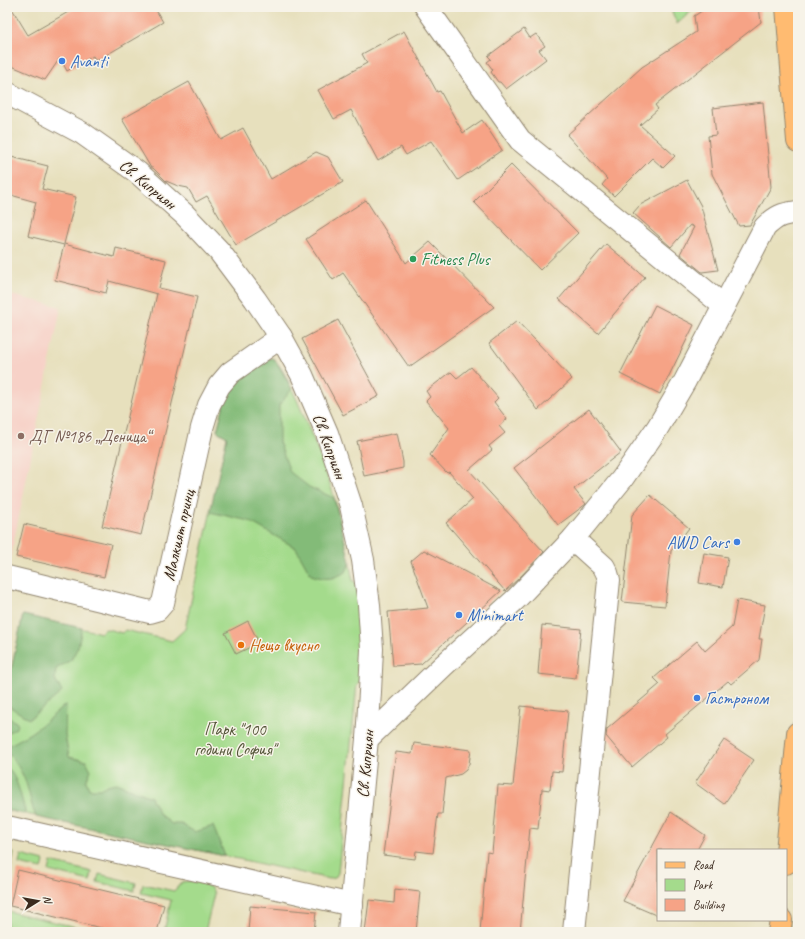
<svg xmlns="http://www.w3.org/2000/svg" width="805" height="939" font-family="Caveat,sans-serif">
  <rect width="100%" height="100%" fill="#f7f3e8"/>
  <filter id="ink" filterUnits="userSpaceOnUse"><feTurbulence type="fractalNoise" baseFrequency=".025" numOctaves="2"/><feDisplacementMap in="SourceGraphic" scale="8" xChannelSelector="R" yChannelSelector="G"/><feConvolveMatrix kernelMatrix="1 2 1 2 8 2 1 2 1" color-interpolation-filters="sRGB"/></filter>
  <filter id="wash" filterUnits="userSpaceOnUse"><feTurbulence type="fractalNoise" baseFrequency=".012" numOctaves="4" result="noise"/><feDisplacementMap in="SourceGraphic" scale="16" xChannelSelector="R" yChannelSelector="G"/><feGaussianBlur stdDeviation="0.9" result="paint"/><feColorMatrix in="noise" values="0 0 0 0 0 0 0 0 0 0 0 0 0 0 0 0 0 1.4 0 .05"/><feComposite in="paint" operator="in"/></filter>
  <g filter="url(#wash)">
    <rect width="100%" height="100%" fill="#e7e0bd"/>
    <polygon fill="#f7d1c7" points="7,294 61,307 9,566 7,565"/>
    <g fill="#a4db8c" stroke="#708255">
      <polygon points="670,7 696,7 677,24"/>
      <path d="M272,358C283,366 291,388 297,400C311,433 325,466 335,500C342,527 348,554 353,581L357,584L363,650L361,680L357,684L338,873L335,878L330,879L225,856L7,810V684H8L23,615L101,633L103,630L107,629L122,633L125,630L172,641L185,629L227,437L217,431L225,400Z"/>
      <polygon points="7,852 14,853 7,882"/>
      <polygon points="21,855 44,861 42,869 19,864"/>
      <polygon points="51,862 92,872 90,881 49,871"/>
      <polygon points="798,868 798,932 791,932"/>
      <polygon points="99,874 136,883 134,891 97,882"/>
      <path d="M189,881C198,883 212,883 214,894L205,932H164L171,900L141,893L143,884L174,891L182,882Z"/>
      <polygon points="7,911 97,932 7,932"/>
    </g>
    <g fill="#83bb78" stroke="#5f724b">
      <path d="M272,358L276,361L292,389L279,405V442L290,472L309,487L334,498L350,562L346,572C330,580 328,580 311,575L296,548L249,521L210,512L227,437L217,431L225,400L245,373L268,359Z"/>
      <polygon points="23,615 82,628 78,647 71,660 56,669 55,679 62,692 29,719 7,705 7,689"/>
      <path d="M66,704L65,735L69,757L86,761L91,770L86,781L89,789H100L107,785L116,783L151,797L160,815L172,824H181L195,832L213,826L225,856L36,817C31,806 30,794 26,783C21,770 16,762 7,752V746C31,735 47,721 66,704Z"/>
      <polygon points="7,717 16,722 18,725 16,728 7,733"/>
      <path d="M7,767C18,778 21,797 25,811V813L23,814L7,810Z"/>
    </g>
    <g id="blocks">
      <g fill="#f6a386">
        <polygon points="7,7 11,7 28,35 77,7 154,7 163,22 96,61 93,56 67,71 60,58 45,80 7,64"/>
        <polygon points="708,7 759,7 761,22 655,105 658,109 640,125 675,156 663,168 652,158 614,196 602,185 607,179 567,135 642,67 696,32 694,16"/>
        <polygon points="524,29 530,38 536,34 545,46 539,50 546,59 506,89 500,82 498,82 491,72 493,70 487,62 491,59 488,56"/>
        <polygon points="404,31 437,92 440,91 463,133 482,120 502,150 458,180 431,141 406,155 401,147 378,161 351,110 334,119 318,90 367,63 362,54"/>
        <polygon points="189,82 221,140 243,128 271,179 316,152 328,157 343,182 236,245 207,196 196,202 188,188 178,186 166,181 153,168 151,168 122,119"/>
        <polygon points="763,102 771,187 750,225 739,226 712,174 708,136 716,135 713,108"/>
        <polygon points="7,156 48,166 42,189 76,197 64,244 114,257 116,248 166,260 159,288 197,297 141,535 102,526 157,294 109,281 106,293 55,280 64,245 28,236 36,202 7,194"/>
        <polygon points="511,165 578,233 540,270 474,202"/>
        <polygon points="687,180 701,206 718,270 702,272 680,254 694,227 690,225 671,247 633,213 640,205"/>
        <polygon points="366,200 406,263 430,242 494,307 409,367 343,273 333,280 306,239"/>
        <polygon points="606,244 645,277 598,333 559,299"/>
        <polygon points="655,305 694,325 660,394 620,374"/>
        <polygon points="338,320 379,396 343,415 302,339"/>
        <polygon points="517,321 572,379 538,410 489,343"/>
        <polygon points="471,367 498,398 494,402 507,419 499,426 505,433 489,446 492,450 469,470 544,552 519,578 505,591 446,523 473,499 449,472 447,473 430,455 449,428 426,401 430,397 426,391 451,372 457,378"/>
        <polygon points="589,409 621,452 574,489 586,504 558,525 514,468"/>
        <polygon points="397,433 403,462 403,468 364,476 357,441"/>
        <polygon points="650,495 689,528 671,551 665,606 622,602 632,515"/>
        <polygon points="24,524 111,544 104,577 16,557"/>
        <polygon points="424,550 501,591 421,664 393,666 388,612 428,608 411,561"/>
        <polygon points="704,553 728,557 723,587 699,583"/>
        <polygon points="737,600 765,605 759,639 762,639 759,660 731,684 728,681 665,734 667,737 632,767 606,736 607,729 660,684 654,678 697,641 705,651 732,627"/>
        <polygon points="248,621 259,643 236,654 225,633"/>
        <polygon points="542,625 581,629 576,678 538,674"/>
        <polygon points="521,706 568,711 562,772 552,771 550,790 542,789 538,829 530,828 520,932 480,932 487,852 492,853 498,785 513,786"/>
        <polygon points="724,740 754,760 724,804 695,783"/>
        <polygon points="414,743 471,750 469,764 466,770 461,774 446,778 442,814 438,814 433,853 416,851 415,859 383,855 396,752 412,754"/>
        <polygon points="671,812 705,835 697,850 658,850 658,916 623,901"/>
        <polygon points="18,870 164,905 157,932 118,932 10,906"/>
        <polygon points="395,889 420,892 416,932 365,932 369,900 394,903"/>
        <polygon points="250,906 316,912 314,932 248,932"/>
      </g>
    </g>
  </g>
  <g filter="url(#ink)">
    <use href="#blocks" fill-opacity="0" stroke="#91856e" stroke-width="1"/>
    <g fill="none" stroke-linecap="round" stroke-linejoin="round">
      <defs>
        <g id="minor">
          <polyline points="426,7 520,140 724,306"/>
          <polyline points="7,93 82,133 137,172 185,215 219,251 255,299 281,337 302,375 327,433 351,506 363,560 369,605 372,649 370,692 367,739 349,932"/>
          <polyline points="573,539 604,567 607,573 609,580 574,932"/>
          <polyline points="7,577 150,612 157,610 163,603 202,428 209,405 219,386 230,373 281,337"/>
          <path d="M367,739L443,666L517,598L573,539L622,479L658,427L685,381L765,227C777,216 781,214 798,212"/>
          <polyline points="7,827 352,905"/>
        </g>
        <g id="major">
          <polyline points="787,7 798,141"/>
          <polyline points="786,863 798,733"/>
          <polyline points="779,932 781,920"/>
        </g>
      </defs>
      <use href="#minor" stroke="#91856e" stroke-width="24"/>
      <use href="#major" stroke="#91856e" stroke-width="24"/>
      <use href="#minor" stroke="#fff" stroke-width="22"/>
      <use href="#major" stroke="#ffbb71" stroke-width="22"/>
    </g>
  </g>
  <g fill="#3f7fe0" stroke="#f7f3e8" stroke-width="1.5">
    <circle cx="62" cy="61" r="4"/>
    <circle cx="737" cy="542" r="4"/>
    <circle cx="459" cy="615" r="4"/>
    <circle cx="697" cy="698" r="4"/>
  </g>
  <circle fill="#2e9e5b" stroke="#f7f3e8" stroke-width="1.5" cx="413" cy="259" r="4"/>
  <circle fill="#8d6e63" stroke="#f7f3e8" stroke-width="1.5" cx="21" cy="436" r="4"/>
  <circle fill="#e8710a" stroke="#f7f3e8" stroke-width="1.5" cx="241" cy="645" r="4"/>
  <g text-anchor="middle" stroke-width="3" stroke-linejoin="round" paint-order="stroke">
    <g font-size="17" fill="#366cbe" stroke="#f7f3e8" text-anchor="start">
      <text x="70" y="67">Avanti</text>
      <text x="729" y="548" text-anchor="end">AWD Cars</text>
      <text x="467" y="621">Minimart</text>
      <text x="705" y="704">Гастроном</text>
    </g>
    <g font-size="17" fill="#3b2a1e" stroke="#f7f3e8">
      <text transform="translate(148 184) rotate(40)" y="6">Св. Киприян</text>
      <text transform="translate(330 446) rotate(70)" y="6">Св. Киприян</text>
      <text transform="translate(178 535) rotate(-77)" y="6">Малкият принц</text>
      <text transform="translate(365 764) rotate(-85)" y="6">Св. Киприян</text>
    </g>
    <g font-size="17" fill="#27864d" stroke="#f7f3e8" text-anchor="start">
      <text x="421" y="265">Fitness Plus</text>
    </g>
    <g font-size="17" fill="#785e54" stroke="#f7f3e8" text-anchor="start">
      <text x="29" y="442">ДГ №186 „Деница“</text>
    </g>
    <g font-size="17" fill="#c56008" stroke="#f7f3e8" text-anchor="start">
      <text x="249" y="651">Нещо вкусно</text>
    </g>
    <g font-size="17" fill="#55563a" stroke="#f7f3e8">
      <text x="235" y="735">Парк "100<tspan x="235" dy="20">години София"</tspan></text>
    </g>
  </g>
  <rect width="805" height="939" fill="none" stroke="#f7f3e8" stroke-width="24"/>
  <rect x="657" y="849" width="130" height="72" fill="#f7f3e8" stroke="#aca397"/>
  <rect x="665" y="862" width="20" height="6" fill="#ffbb71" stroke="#aca397"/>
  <text x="693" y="869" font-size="12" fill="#3b2a1e">Road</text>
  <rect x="665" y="879" width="20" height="12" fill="#a4db8c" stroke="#aca397"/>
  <text x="693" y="889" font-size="12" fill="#3b2a1e">Park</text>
  <rect x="665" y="899" width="20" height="12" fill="#f6a386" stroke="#aca397"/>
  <text x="693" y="909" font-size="12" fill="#3b2a1e">Building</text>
  <g transform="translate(38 901) rotate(79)" stroke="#f7f3e8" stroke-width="3" paint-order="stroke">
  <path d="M0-3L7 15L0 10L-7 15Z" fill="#3b2a1e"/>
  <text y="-6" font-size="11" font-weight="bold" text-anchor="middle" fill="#3b2a1e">N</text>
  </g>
</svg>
